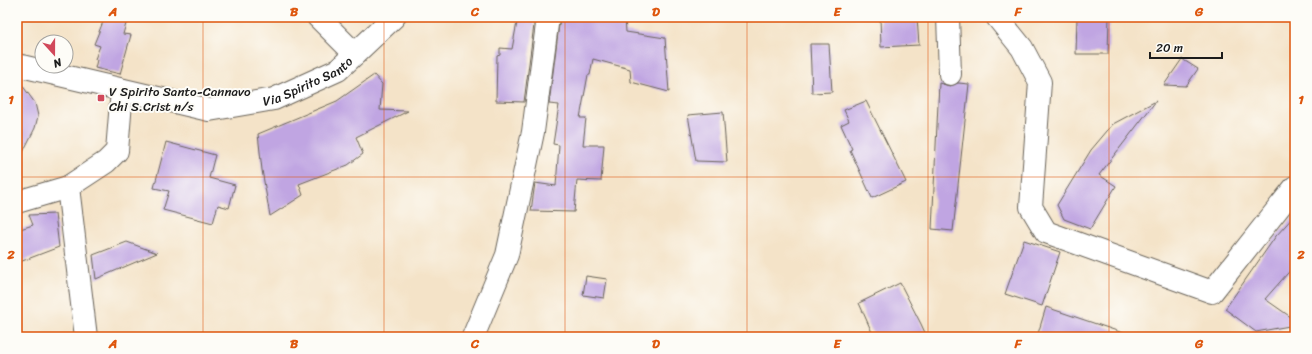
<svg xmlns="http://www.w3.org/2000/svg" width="1312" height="354" font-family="Sriracha,sans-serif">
  <rect width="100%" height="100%" fill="#fdfcf7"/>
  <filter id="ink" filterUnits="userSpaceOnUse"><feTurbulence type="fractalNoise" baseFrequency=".025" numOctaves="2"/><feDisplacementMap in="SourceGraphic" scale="8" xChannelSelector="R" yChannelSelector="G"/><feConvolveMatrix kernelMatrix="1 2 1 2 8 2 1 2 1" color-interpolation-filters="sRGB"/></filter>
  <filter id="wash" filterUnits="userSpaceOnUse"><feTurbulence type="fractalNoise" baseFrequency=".012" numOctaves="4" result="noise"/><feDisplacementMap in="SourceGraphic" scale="16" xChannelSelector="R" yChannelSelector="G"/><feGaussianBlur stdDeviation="0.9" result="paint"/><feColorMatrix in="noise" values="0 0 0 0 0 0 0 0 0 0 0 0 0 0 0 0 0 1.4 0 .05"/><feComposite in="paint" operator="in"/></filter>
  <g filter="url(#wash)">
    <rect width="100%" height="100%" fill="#f4e3c8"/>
    <g id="blocks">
      <g fill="#c0a5e2">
        <polygon points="105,17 128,17 123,34 131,35 120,74 95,68 97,60 95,59 100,46 94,44"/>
        <polygon points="518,17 535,17 524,102 496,101 497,56 500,55 500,48 512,49"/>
        <polygon points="560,17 625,17 626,32 665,38 669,92 631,82 630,69 593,59 590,75 588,75 580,118 586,118 583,145 604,145 601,181 577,180 574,212 531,211 535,183 556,186 559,145 553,144 559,105 549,104"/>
        <polygon points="880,17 917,17 919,45 881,47"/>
        <polygon points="1077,17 1109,17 1108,54 1076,54"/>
        <polygon points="810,44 829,44 832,92 812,93"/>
        <polygon points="1182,59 1198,69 1186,86 1164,85"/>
        <polygon points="374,75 382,84 380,110 408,111 356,137 363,154 348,165 299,184 303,195 270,216 262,170 258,134 337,101"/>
        <polygon points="17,78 35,103 38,116 35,128 17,164"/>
        <polygon points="939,83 950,86 958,83 969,84 953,231 932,229"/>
        <polygon points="866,101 906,182 872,198 850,150 852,149 841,125 849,121 844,110"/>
        <polygon points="1156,101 1099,175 1116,186 1090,229 1064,219 1057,205 1091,150 1113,124"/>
        <polygon points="723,112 727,162 696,161 688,115"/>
        <polygon points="166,142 215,155 209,178 235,185 229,208 218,205 213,223 163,210 169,191 154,188"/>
        <polygon points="55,214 59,247 17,263 17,230 33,225 29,215"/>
        <polygon points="1295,215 1295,265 1265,299 1295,320 1295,325 1256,332 1225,309 1276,236"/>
        <polygon points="1024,240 1060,252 1042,306 1005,294"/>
        <polygon points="127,242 157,253 96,279 93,255"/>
        <polygon points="586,276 607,279 604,298 583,295"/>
        <polygon points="900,283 921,324 927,337 874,337 859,303"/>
        <polygon points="1046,307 1126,334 1126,337 1037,337"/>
      </g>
    </g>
  </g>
  <g filter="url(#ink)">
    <use href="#blocks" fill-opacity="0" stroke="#686258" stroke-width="1"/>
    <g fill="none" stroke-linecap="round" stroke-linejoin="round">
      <defs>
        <g id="minor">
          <polyline points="318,17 355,54"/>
          <polyline points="948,17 950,74"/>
          <polyline points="997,17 1022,48 1040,82 1031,207 1046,232 1212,292 1295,187"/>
          <path id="s1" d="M17,65L209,110L274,99L338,70L394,17"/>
          <polyline points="17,202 68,187"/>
          <polyline points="86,337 68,187 106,162 117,151 122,90"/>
          <polyline points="473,337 507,255 533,132 548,17"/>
        </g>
      </defs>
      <use href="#minor" stroke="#686258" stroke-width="24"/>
      <use href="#minor" stroke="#fff" stroke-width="22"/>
    </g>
  </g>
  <path fill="none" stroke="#de560d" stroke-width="1" stroke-opacity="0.55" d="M203,17V337M384,17V337M565,17V337M747,17V337M928,17V337M1109,17V337M17,177H1295"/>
  <rect fill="#d1495b" stroke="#fdfcf7" stroke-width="1.5" x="97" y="94" width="8" height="8" rx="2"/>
  <g text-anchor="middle" stroke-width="4" stroke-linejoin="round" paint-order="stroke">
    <g font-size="13" fill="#1c1c1c" stroke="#fdfcf7">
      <text dy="5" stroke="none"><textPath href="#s1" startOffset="301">Via Spirito Santo</textPath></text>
    </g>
    <g font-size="13" fill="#1c1c1c" stroke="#fdfcf7" text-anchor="start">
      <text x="109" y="96">V Spirito Santo-Cannavo<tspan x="109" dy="15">Chi S.Crist n/s</tspan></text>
    </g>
  </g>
  <rect width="1312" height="354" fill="none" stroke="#fdfcf7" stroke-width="44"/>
  <g transform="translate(54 54) rotate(159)"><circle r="19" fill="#fdfcf7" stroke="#a3a29f"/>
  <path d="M0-3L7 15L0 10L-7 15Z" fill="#d1495b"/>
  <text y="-6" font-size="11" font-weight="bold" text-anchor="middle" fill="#1c1c1c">N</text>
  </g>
  <path d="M1150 52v6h72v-6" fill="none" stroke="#1c1c1c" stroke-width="2"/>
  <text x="1156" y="52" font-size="12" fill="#1c1c1c" stroke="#fdfcf7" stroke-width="3" paint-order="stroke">20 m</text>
  <rect x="22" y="22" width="1268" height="310" fill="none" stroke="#de560d" stroke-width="1.5"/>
  <g font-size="13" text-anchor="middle" font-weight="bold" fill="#de560d">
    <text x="113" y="16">A</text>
    <text x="294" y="16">B</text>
    <text x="475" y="16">C</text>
    <text x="656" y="16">D</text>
    <text x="837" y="16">E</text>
    <text x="1018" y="16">F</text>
    <text x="1199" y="16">G</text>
    <text x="11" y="104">1</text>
    <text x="1301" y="104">1</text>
    <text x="11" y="259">2</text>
    <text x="1301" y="259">2</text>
    <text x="113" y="348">A</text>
    <text x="294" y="348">B</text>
    <text x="475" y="348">C</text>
    <text x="656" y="348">D</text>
    <text x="837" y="348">E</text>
    <text x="1018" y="348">F</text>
    <text x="1199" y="348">G</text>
  </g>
</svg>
